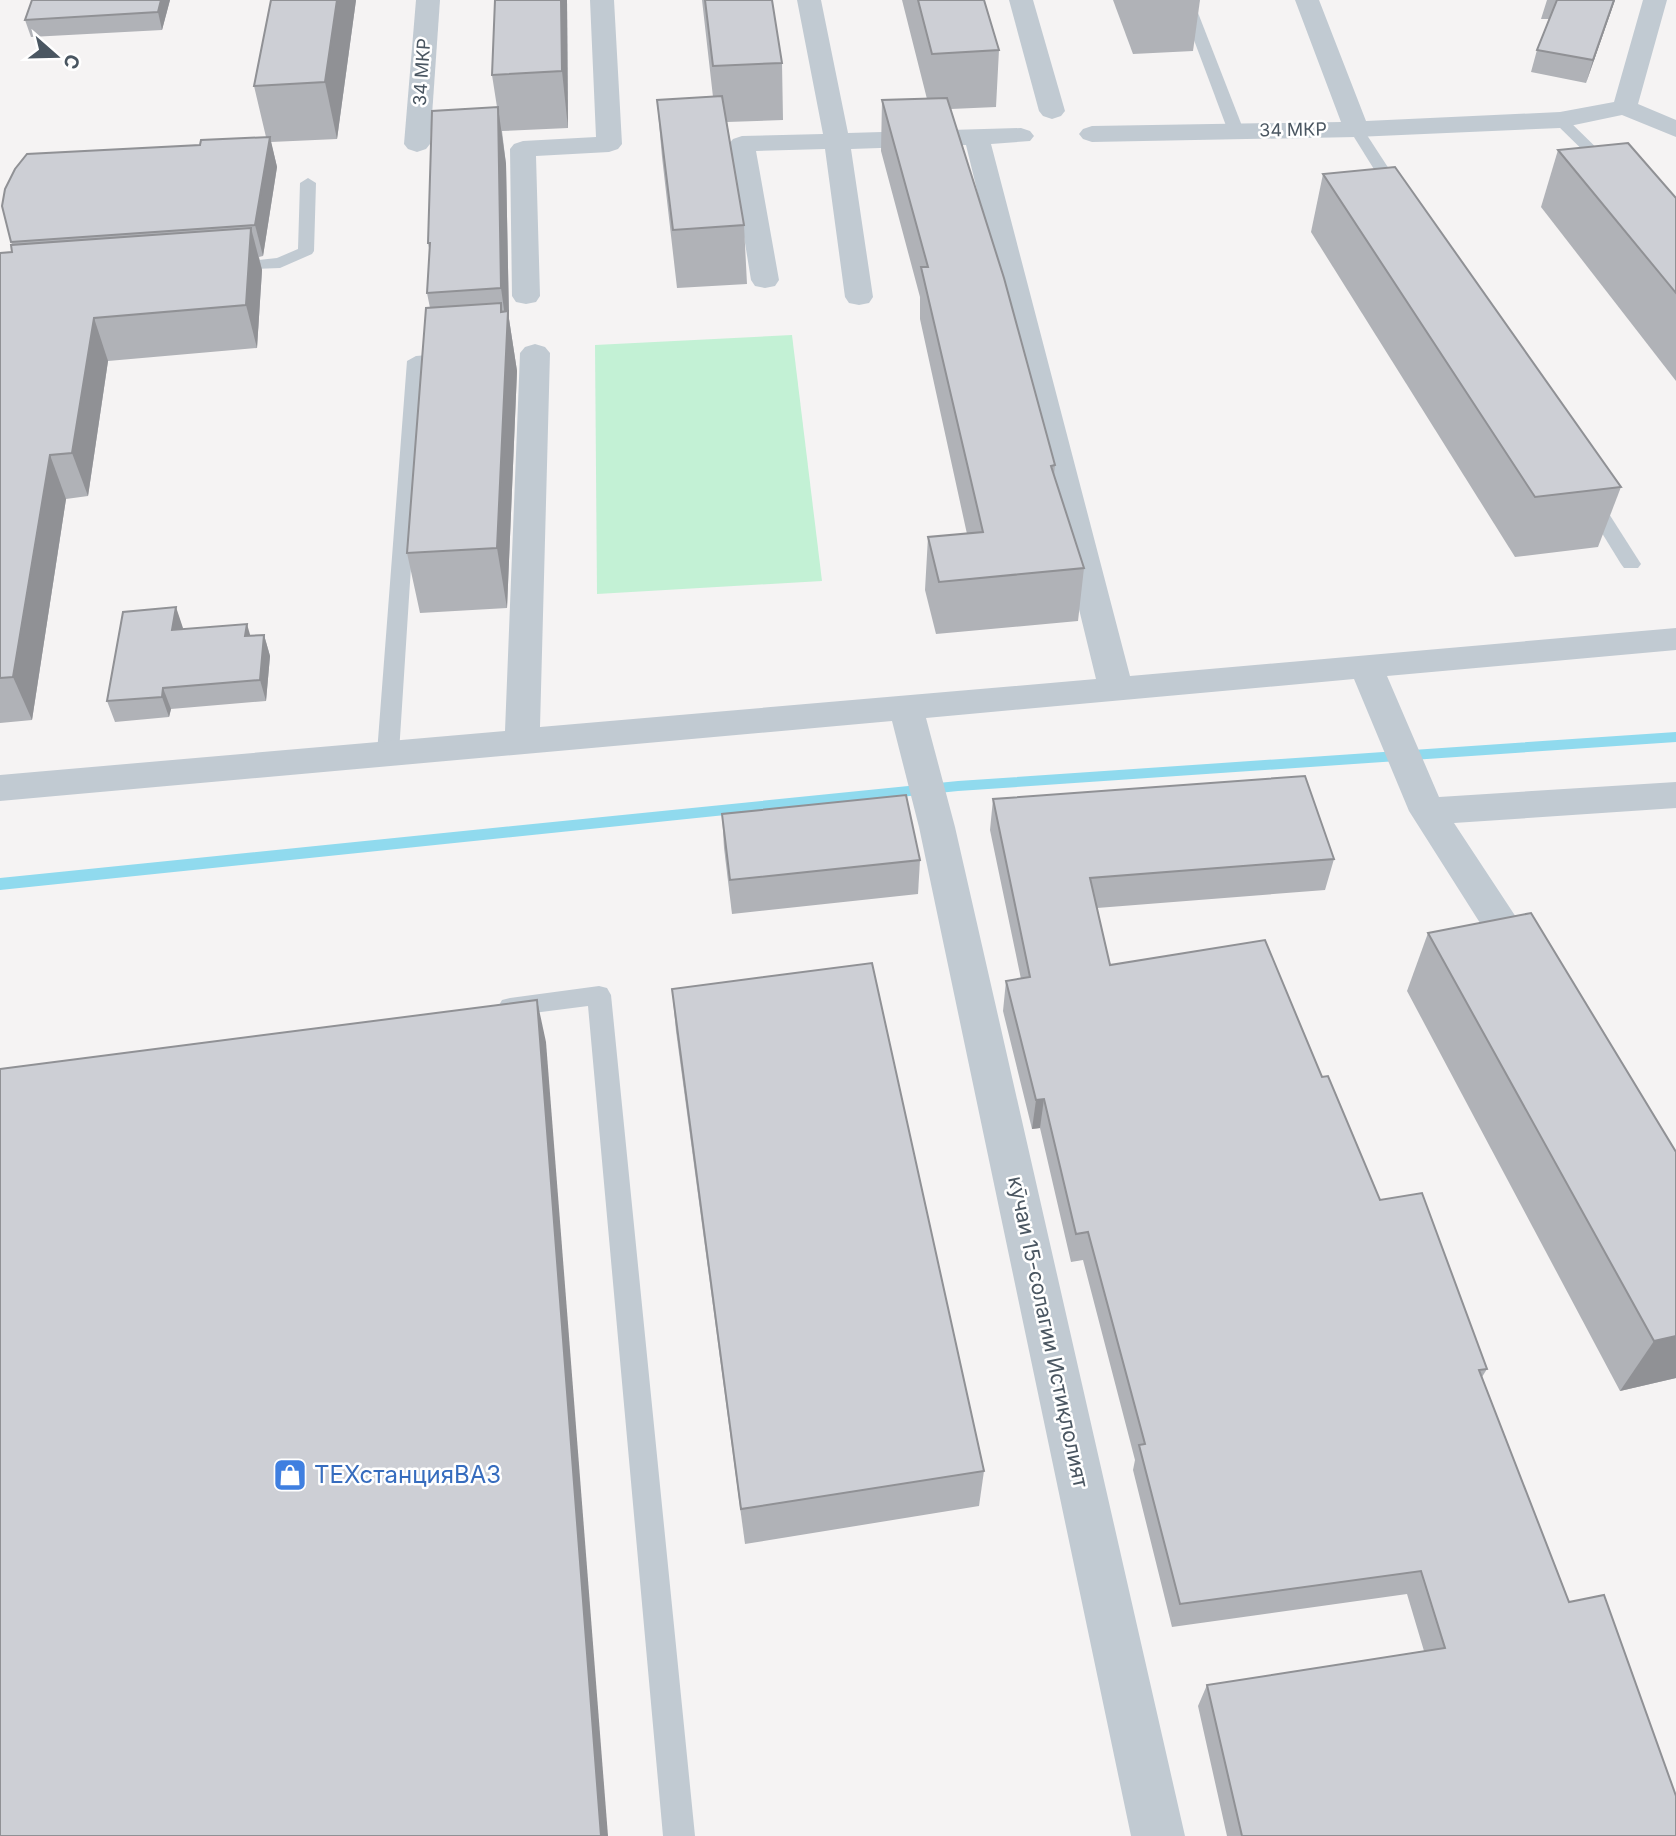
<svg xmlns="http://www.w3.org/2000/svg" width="1676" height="1836" font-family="Inter,sans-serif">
  <rect width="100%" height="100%" fill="#f5f3f3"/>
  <polygon fill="#c3f1d5" points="792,335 822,581 597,594 595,345"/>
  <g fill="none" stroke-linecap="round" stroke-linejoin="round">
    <polygon fill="#90daee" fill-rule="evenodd" points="1676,732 1676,742 958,791 0,890 0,878 958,781"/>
    <g fill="#c1cad2" fill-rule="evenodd">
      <polygon points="1179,0 1193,0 1244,131 1241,134 1236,136 1228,131"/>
      <polygon points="1560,116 1565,117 1614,165 1617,168 1614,171 1604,171 1555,123 1553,120"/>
      <polygon points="1356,125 1363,129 1406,195 1404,198 1398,200 1390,195 1349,129"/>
      <polygon points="308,178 316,183 314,251 312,254 280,268 224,270 222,267 224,264 277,258 298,249 300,183"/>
      <polygon points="451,353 460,358 457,362 424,365 399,753 395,758 388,761 381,758 377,753 407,361 416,356"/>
      <polygon points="1590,493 1597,495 1641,564 1638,568 1624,568 1621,564 1581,499"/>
      <polygon points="599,986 607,988 611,995 695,1836 663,1836 588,1006 510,1016 502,1014 498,1007 502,1000 510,998"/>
    </g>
    <g fill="#c1cad2" fill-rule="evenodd">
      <polygon points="416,0 440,0 430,144 426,149 417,152 408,149 404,144"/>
      <polygon points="590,0 614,0 622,144 618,149 609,152 536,156 540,296 536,302 526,304 516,302 512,296 510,149 514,144 523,141 596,137"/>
      <polygon points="797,0 821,0 848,133 1021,128 1030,131 1034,136 1030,141 991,144 1130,676 1676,628 1676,650 1387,676 1439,797 1676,782 1676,808 1454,823 1547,964 1541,975 1527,979 1513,975 1409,811 1354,679 926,718 955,827 1185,1836 1131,1836 919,827 892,721 0,801 0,775 505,731 520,353 525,347 535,344 545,347 550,353 540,727 1096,679 966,145 851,149 873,297 869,303 859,305 849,303 845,297 825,149 756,151 779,280 775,286 765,288 755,286 751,280 729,144 733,139 742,136 823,134"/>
      <polygon points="1009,0 1033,0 1065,111 1061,116 1052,119 1043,116 1039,111"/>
      <polygon points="1295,0 1319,0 1366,121 1560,112 1614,102 1643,0 1667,0 1638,104 1676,120 1676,137 1622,115 1560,128 1356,137 1092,142 1083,139 1079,134 1083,129 1092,126 1341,122"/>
    </g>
  </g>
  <g fill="#b0b2b7">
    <polygon points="32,0 170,0 162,30 31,37 25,20"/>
    <polygon points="356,0 337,139 271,142 277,167 263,256 259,257 262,270 257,348 108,361 88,496 66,499 32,720 0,723 0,253 12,252 12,245 2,206 266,137 254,86"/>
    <polygon points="567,0 568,128 502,131 506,164 509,319 517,371 507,608 420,613 407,553 430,308 427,293 430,253 428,243 497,107 492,75"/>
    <polygon points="702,0 772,0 782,63 783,120 727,122 744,225 747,284 677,288 662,157 657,100 713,97"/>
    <polygon points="902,0 984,0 999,50 996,107 951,109 1055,465 1054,476 1084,568 1078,621 936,634 925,590 928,537 967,534 920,319 920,297 881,151 882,100 927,99"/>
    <polygon points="1113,0 1200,0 1193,51 1133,54"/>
    <polygon points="1547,0 1615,0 1586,83 1531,72 1537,50 1549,19 1541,19"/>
    <polygon points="1558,150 1676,198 1676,381 1541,207"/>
    <polygon points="1323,174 1621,487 1598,547 1515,557 1311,232"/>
    <polygon points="183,629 250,636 264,635 270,656 266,701 171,709 169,717 115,722 107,701"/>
    <polygon points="993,799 1334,859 1325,890 1097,908 1110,965 1322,1077 1380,1200 1487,1369 1482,1377 1569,1602 1676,1836 1227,1836 1198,1706 1207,1685 1424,1651 1407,1594 1172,1627 1133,1470 1135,1460 1083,1260 1071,1262 1040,1128 1032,1129 1003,1011 1006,981 1021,979 990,830"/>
    <polygon points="722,814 920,860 918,894 732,914 724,848"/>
    <polygon points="1428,933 1676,1378 1620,1391 1407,991"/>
    <polygon points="672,989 984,1471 979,1506 745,1544 676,1031"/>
  </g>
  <g fill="#909195">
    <polygon points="161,0 170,0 162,30 158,12"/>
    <polygon points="337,0 356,0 337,139 325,82"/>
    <polygon points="561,0 567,0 568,128 562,71"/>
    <polygon points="1614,0 1615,0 1586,83 1593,60"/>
    <polygon points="498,107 506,164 509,319 517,371 507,608 497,548 501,303 507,341 507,331 501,288"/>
    <polygon points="270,137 277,167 263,256 255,225"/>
    <polygon points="251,228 262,270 257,348 246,305"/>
    <polygon points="94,318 108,361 88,496 72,453"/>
    <polygon points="50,455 66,499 32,720 13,677"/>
    <polygon points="176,607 183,628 179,651 172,630"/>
    <polygon points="247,624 253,645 245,636"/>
    <polygon points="264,635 270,656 266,701 260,680"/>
    <polygon points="163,688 171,709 169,717 162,697"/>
    <polygon points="537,1000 546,1042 608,1836 601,1836"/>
    <polygon points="1044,1099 1040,1128 1032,1129 1036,1100"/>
    <polygon points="1676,1336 1676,1378 1620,1391 1654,1341"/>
  </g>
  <g fill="#cdcfd5" stroke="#909195" stroke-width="2">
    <polygon points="32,0 161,0 158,12 25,20"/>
    <polygon points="271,0 337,0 325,82 254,86"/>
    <polygon points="495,0 561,0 562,71 492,75"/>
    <polygon points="705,0 772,0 782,63 713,66"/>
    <polygon points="918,0 984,0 999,50 932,54"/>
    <polygon points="1557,0 1614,0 1593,60 1537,50"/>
    <polygon points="722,96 744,225 673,230 657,100"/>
    <polygon points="947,98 1004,278 1055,465 1051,466 1084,568 939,582 928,537 983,532 921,267 928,267 882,100"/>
    <polygon points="498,107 501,288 427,293 430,243 428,243 432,111"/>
    <polygon points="270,137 255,225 11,242 2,206 5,189 15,169 27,154 200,145 201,140"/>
    <polygon points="1628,143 1676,198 1676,293 1558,150"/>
    <polygon points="1395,167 1621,487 1535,497 1323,174"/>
    <polygon points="251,228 246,305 94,318 72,453 50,455 13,677 0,678 0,253 12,252 11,245"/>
    <polygon points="501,303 501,312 508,311 497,548 407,553 426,308"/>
    <polygon points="176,607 172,630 247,624 245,636 264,635 260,680 163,688 162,697 107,701 123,612"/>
    <polygon points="1305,776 1334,859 1090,878 1110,965 1265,940 1322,1077 1328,1076 1380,1200 1422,1193 1487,1369 1479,1370 1569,1602 1604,1595 1676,1796 1676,1836 1242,1836 1207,1685 1445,1648 1421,1571 1180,1604 1139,1445 1145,1444 1088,1232 1076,1234 1044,1099 1036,1100 1006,981 1030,977 993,799"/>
    <polygon points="906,795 920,860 730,880 722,814"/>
    <polygon points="1531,913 1676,1152 1676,1336 1654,1341 1428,933"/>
    <polygon points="872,963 984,1471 741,1509 672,989"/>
    <polygon points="537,1000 601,1836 0,1836 0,1069"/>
  </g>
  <defs>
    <symbol id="shop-square" viewBox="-11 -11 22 22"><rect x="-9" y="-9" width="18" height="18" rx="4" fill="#3f7fe0" stroke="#fff"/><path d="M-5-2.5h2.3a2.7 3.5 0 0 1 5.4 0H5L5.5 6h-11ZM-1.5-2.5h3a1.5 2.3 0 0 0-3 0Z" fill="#fff"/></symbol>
  </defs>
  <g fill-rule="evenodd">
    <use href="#shop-square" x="271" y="1456" width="38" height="38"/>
  </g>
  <g text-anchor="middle" stroke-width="5" stroke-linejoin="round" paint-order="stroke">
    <g font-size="18" fill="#4a5661" stroke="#fff">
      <text transform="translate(422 72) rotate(-86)" y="6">34 МКР</text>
      <text transform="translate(1293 130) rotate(-1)" y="6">34 МКР</text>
    </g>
    <g font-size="21" fill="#4a5661" stroke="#fff">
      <text transform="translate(1048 1332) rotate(78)" y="7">кӯчаи 15-солагии Истиқлолият</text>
    </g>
    <g font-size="24" fill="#366cbe" stroke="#fff" text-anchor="start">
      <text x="314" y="1483">ТЕХстанцияВАЗ</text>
    </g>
  </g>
  <g transform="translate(56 56) rotate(110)" stroke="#ffffff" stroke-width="5" paint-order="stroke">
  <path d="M0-5L12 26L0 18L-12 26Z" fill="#4a5661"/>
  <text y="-10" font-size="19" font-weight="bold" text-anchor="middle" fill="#4a5661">С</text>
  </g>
</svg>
